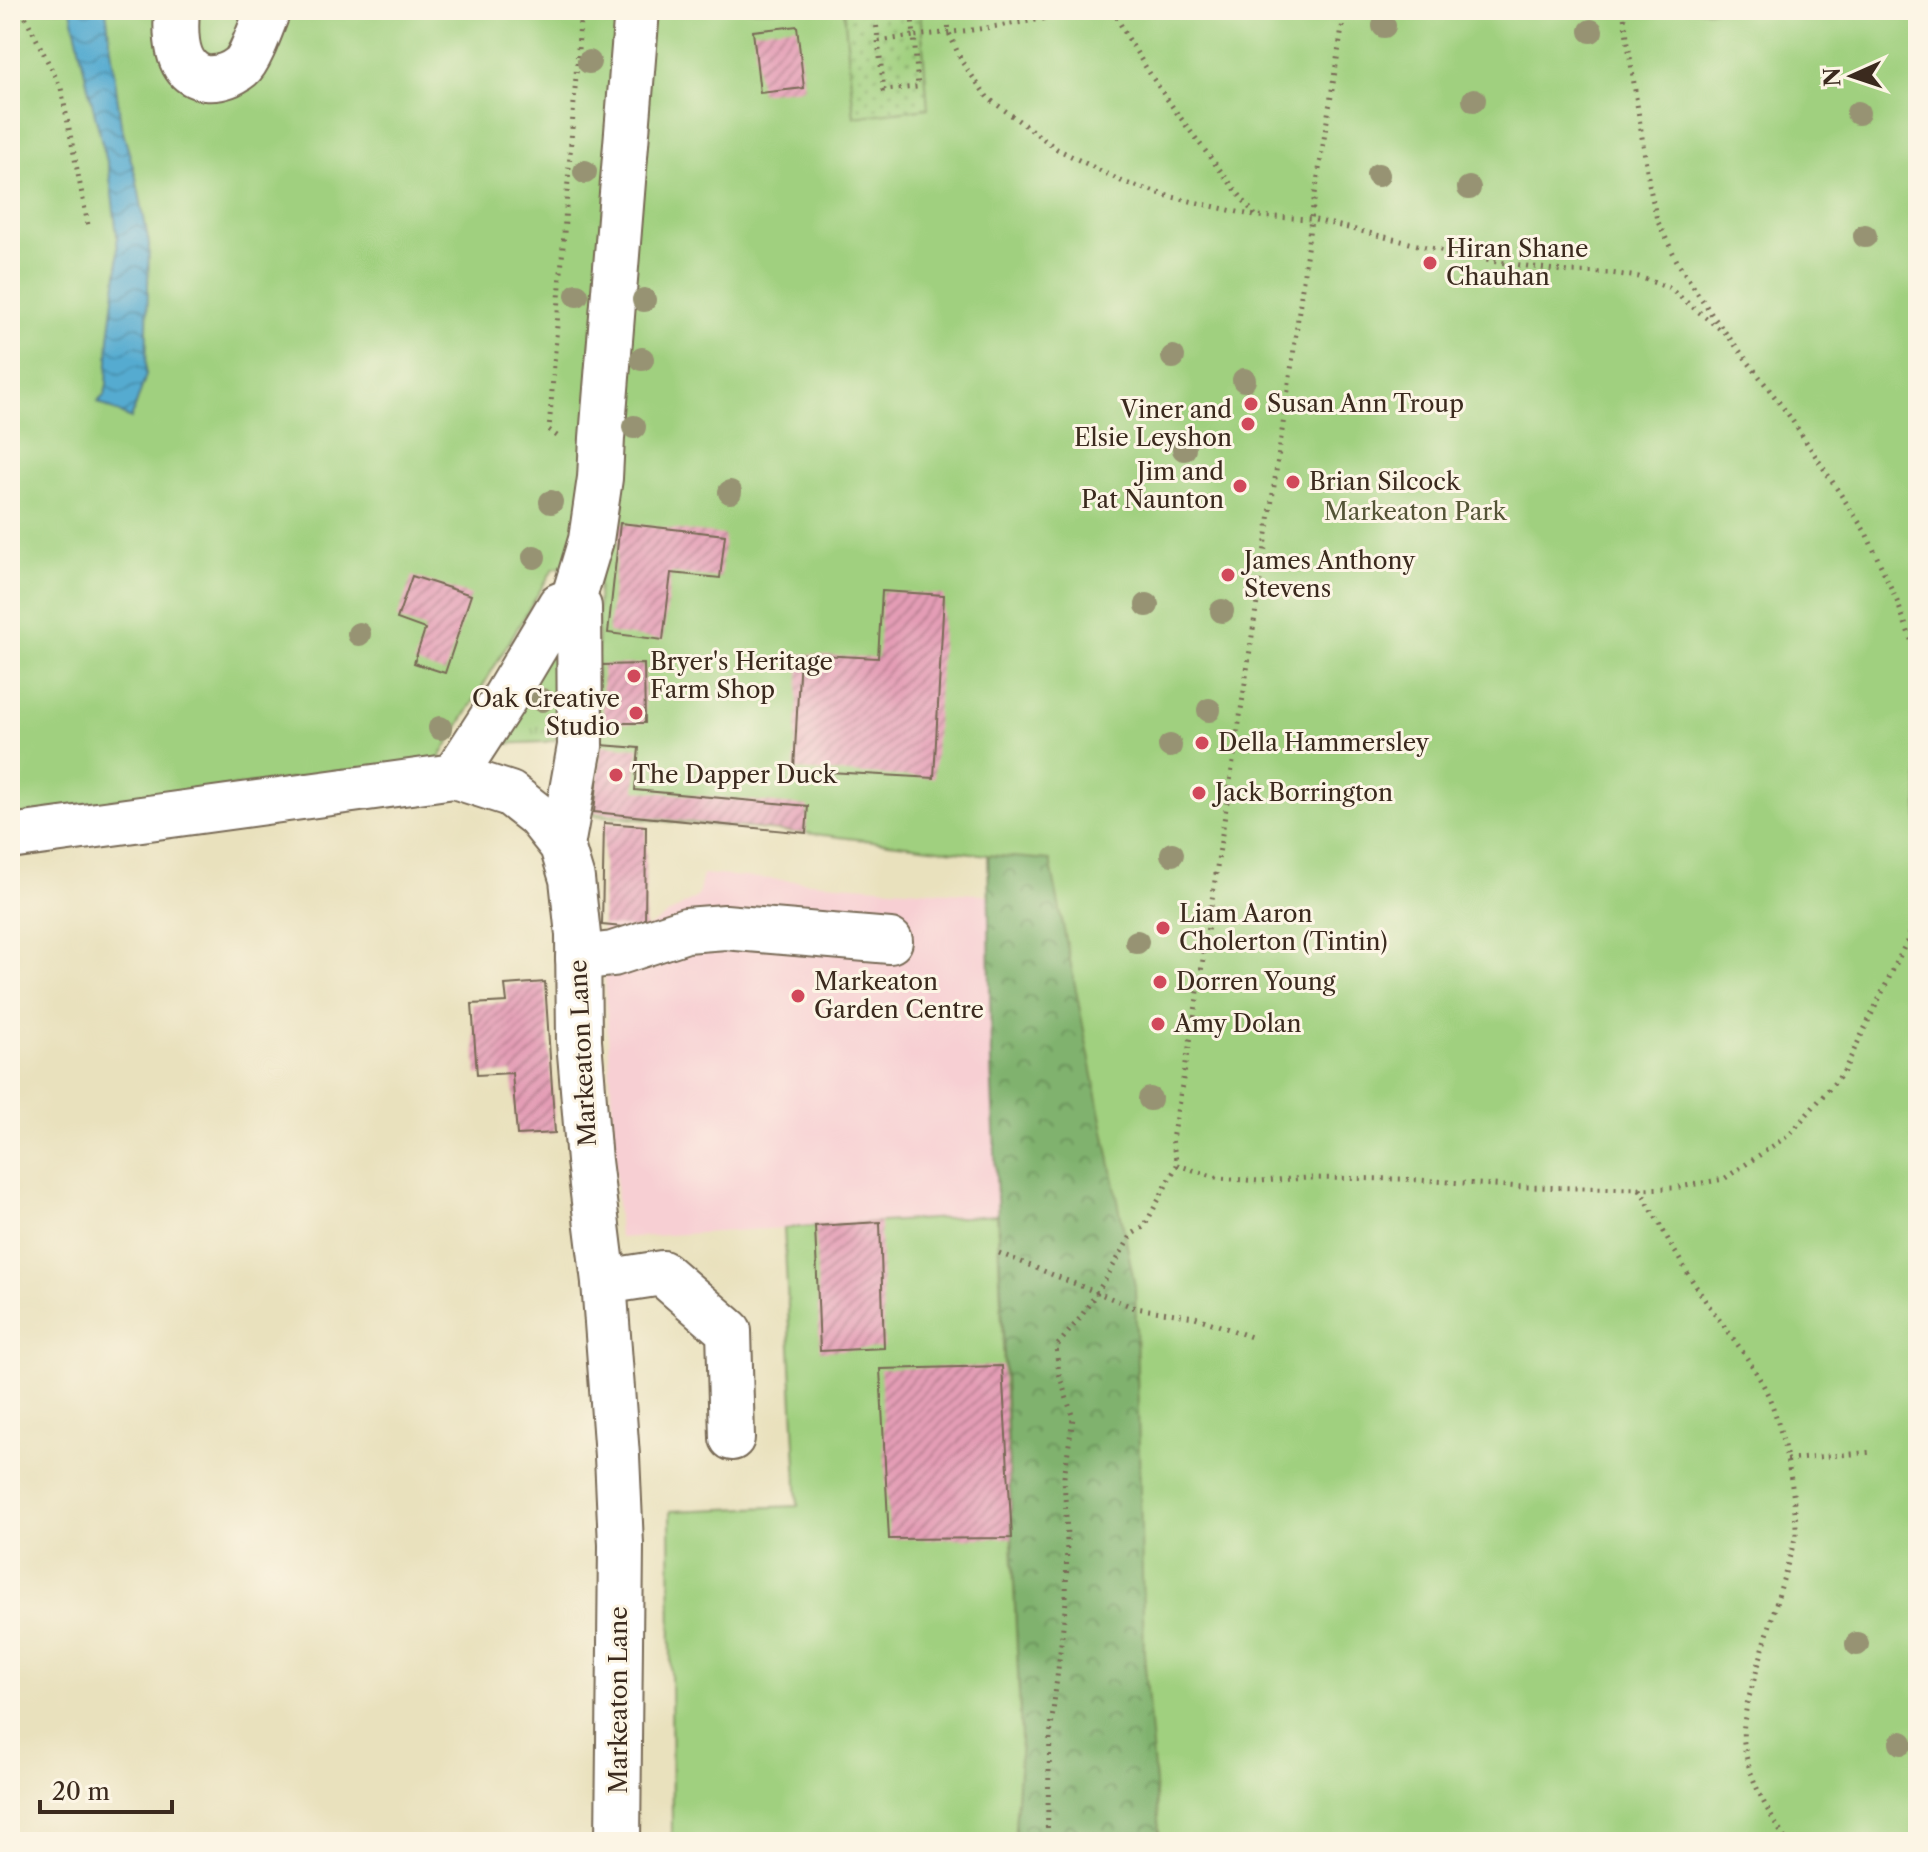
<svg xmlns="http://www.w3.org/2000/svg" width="1928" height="1852" font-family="'Libre Caslon Text',serif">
  <defs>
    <pattern id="grass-tufts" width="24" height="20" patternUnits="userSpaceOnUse" patternTransform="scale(2)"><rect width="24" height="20" fill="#a0d07f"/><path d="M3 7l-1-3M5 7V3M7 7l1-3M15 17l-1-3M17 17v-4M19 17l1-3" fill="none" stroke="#84a967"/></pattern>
    <pattern id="forest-crowns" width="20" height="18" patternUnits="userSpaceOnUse" patternTransform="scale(2)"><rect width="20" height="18" fill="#80b26e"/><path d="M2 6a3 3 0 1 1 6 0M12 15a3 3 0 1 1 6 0" fill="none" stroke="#6a915a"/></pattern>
    <pattern id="garden-dots" width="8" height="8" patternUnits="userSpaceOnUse" patternTransform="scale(2)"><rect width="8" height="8" fill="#a0d07f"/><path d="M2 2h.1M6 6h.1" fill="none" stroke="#84a967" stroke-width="1.8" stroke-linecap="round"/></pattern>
    <pattern id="water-waves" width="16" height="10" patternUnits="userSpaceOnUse" patternTransform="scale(2)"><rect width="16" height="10" fill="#54abd0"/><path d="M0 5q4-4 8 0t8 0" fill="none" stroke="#478ba8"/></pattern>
    <pattern id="building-hatch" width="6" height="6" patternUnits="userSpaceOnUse" patternTransform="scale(2)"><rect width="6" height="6" fill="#e49db6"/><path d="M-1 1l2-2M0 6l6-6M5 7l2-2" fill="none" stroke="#ba8093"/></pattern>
  </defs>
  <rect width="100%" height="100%" fill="#fcf5e5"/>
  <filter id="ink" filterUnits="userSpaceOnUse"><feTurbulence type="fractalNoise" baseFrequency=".0125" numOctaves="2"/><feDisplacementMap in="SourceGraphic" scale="16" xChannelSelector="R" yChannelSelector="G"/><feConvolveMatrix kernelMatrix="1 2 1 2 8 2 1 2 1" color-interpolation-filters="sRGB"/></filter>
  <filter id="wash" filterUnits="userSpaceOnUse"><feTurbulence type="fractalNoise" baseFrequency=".006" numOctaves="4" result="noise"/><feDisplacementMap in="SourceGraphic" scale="32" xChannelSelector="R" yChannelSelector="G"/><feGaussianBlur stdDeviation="1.8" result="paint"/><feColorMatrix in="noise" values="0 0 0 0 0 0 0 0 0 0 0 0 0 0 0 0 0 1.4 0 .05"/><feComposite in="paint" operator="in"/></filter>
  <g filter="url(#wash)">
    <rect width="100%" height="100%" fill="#e9e1bd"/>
    <polygon fill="#f7cfd3" points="703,874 989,895 991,1063 997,1215 619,1238 602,925 645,929 698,896"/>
    <polygon fill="url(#grass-tufts)" stroke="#6e7d4e" stroke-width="2" points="562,620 560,731 555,740 545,742 498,744"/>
    <polygon fill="url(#forest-crowns)" stroke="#5e6e46" stroke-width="2" points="983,477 1918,1223 1201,1842 1014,1842 1021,1739 991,1063"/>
    <g fill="#a0d07f" stroke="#6e7d4e" stroke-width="2">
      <polygon points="10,10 1918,10 1918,1842 1160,1842 1144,1653 1135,1286 1050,860 988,855 806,833 594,815 599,557 553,569 437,762 77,805 10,817"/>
      <polygon points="997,1215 1021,1739 1014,1842 672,1842 670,1511 798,1506 784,1228"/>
    </g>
    <polygon fill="url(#garden-dots)" stroke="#6e7d4e" stroke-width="2" points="844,10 920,10 928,108 854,117"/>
    <polygon fill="url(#water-waves)" stroke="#486a77" stroke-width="2" points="71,10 106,10 121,125 136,177 149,243 146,375 131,419 98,402 105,394 107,384 109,338 118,265 117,235 109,170 88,87"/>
    <g id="blocks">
      <g fill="url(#building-hatch)">
        <polygon points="797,26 804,88 760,93 753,31"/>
        <polygon points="620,523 725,535 720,578 671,573 663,640 608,633"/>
        <polygon points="412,576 471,595 445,673 414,663 425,629 397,619"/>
        <polygon points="882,591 944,595 934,778 794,770 800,654 878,658"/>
        <polygon points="644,664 645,723 603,723 602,665"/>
        <polygon points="601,745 639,748 635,790 808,806 806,833 594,812"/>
        <polygon points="604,823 646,826 645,929 602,925"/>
        <polygon points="545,982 555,1133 517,1135 512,1073 477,1075 472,1004 507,1002 505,985"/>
        <polygon points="880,1222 884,1348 820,1351 815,1226"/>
        <polygon points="1002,1366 1012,1538 889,1539 880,1369"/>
      </g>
    </g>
  </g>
  <g filter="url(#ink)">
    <use href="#blocks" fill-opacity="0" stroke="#786a56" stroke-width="2"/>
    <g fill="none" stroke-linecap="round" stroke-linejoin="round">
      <defs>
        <g id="minor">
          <path d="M177,10C175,35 175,73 206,78C219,79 231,75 241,67C250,60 263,22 268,10"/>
          <polyline points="573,600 591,540 600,478 602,438 637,10"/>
          <polyline points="454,776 504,699 560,605 573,600 579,607 580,746 562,846"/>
          <polyline points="10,837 454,776 510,794 538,816 562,846 572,879 578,935 579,1041 589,1161 604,1282 617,1456 621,1545 618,1842"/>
          <polyline points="578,958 613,954 686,930 725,927 890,941"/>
          <polyline points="604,1282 662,1273 729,1331 732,1438"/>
        </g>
      </defs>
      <use href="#minor" stroke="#786a56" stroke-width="48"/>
      <g stroke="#786a56" stroke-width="5" stroke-dasharray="2 6" stroke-linecap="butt">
        <polyline points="22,10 61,88 89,230"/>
        <polyline points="875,10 878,41 914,36 911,10"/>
        <polyline points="947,10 949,33 962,62 988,98 1057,149 1123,182 1168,196 1255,216 1311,219 1293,356 1246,677 1192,1031 1172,1139 1177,1165 1144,1227 1132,1234 1105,1280 1080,1318 1056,1347 1059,1374 1073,1418 1064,1477 1067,1535 1066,1601 1050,1737 1047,1842"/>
        <path d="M1113,10C1151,85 1204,149 1255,215"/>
        <polyline points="1345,10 1311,219 1426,247 1491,261 1570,272 1610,273 1639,277 1669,288 1720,329"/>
        <polyline points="1623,10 1649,184 1657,220 1678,263 1712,315 1788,414 1866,533 1897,601 1914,648 1918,674"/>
        <polyline points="878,41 884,90 918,87 914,36 972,30 1100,10"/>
        <polyline points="557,436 549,430 581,10"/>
        <polyline points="1177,1165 1219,1178 1259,1181 1307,1178 1404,1179 1523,1187 1640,1189 1674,1188 1724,1179 1789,1135 1843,1073 1909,937 1918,903"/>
        <path d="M1640,1189C1661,1226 1681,1265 1705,1300C1724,1327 1745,1352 1761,1381C1781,1414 1797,1496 1796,1535L1747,1704C1745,1717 1742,1730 1744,1743C1748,1778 1768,1812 1787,1842"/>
        <polyline points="999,1253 1135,1308 1195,1317 1254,1338"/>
        <polyline points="1787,1460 1873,1452"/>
      </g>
      <use href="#minor" stroke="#fff" stroke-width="44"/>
    </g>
    <g fill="#979373">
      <circle cx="1384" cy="26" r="12"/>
      <circle cx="1591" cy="31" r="12"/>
      <circle cx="589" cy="62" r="12"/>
      <circle cx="1474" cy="100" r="12"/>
      <circle cx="1858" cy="113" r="12"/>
      <circle cx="585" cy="172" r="12"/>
      <circle cx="1378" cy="175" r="12"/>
      <circle cx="1469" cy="188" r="12"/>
      <circle cx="1865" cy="236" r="12"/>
      <circle cx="577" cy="295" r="12"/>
      <circle cx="644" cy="300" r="12"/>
      <circle cx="1173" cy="357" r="12"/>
      <circle cx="642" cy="359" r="12"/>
      <circle cx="1244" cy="380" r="12"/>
      <circle cx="634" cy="427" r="12"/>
      <circle cx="1184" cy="449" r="12"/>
      <circle cx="730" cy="492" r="12"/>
      <circle cx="551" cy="502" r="12"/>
      <circle cx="534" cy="557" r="12"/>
      <circle cx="1147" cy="605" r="12"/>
      <circle cx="1222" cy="611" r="12"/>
      <circle cx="359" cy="634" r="12"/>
      <circle cx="542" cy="700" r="12"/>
      <circle cx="1209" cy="710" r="12"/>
      <circle cx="440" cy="728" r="12"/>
      <circle cx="1170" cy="746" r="12"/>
      <circle cx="1172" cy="854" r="12"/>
      <circle cx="1137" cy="942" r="12"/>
      <circle cx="1150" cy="1099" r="12"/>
      <circle cx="1857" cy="1644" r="12"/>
      <circle cx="1901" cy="1743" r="12"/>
    </g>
  </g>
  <g fill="#d1495b" stroke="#fcf5e5" stroke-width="3">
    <circle cx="1430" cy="263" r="8"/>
    <circle cx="1251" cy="404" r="8"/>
    <circle cx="1248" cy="424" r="8"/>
    <circle cx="1293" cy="482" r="8"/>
    <circle cx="1240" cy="486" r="8"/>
    <circle cx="1228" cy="575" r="8"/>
    <circle cx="634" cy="676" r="8"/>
    <circle cx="636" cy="713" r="8"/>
    <circle cx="1202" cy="743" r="8"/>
    <circle cx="616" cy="775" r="8"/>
    <circle cx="1199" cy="793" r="8"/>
    <circle cx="1163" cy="928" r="8"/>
    <circle cx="1160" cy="982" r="8"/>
    <circle cx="798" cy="996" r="8"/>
    <circle cx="1158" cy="1024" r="8"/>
  </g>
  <g text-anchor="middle" stroke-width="6" stroke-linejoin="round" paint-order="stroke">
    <g font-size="24" fill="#3b2a1e" stroke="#fcf5e5" text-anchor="start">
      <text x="1446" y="257">Hiran Shane<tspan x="1446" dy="28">Chauhan</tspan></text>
      <text x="1267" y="412">Susan Ann Troup</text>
      <text x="1232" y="418" text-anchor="end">Viner and<tspan x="1232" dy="28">Elsie Leyshon</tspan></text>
      <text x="1224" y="480" text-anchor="end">Jim and<tspan x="1224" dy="28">Pat Naunton</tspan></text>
      <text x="1309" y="490">Brian Silcock</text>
      <text x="1244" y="569">James Anthony<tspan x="1244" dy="28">Stevens</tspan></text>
      <text x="650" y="670">Bryer's Heritage<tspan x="650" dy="28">Farm Shop</tspan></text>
      <text x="620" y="707" text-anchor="end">Oak Creative<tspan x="620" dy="28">Studio</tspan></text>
      <text x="1218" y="751">Della Hammersley</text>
      <text x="632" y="783">The Dapper Duck</text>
      <text x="1215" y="801">Jack Borrington</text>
      <text x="1179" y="922">Liam Aaron<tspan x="1179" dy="28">Cholerton (Tintin)</tspan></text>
      <text x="814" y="990">Markeaton<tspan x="814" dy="28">Garden Centre</tspan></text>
      <text x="1176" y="990">Dorren Young</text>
      <text x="1174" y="1032">Amy Dolan</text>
    </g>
    <g font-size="24" fill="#545436" stroke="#fcf5e5">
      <text x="1415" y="520">Markeaton Park</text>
    </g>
    <g font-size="24" fill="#3b2a1e" stroke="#fcf5e5">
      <text transform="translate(583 1053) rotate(-93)" y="8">Markeaton Lane</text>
      <text transform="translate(619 1700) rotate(-90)" y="8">Markeaton Lane</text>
    </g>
  </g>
  <rect width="1928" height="1852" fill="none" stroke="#fcf5e5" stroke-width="40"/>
  <g transform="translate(1852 76) rotate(267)" stroke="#fcf5e5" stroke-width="6" paint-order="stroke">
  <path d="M0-6L14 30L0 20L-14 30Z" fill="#3b2a1e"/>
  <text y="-12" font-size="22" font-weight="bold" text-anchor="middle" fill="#3b2a1e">N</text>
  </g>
  <path d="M40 1800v12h132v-12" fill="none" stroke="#3b2a1e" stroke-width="4"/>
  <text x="52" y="1800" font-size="24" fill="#3b2a1e" stroke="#fcf5e5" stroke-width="6" paint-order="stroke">20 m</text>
</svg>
